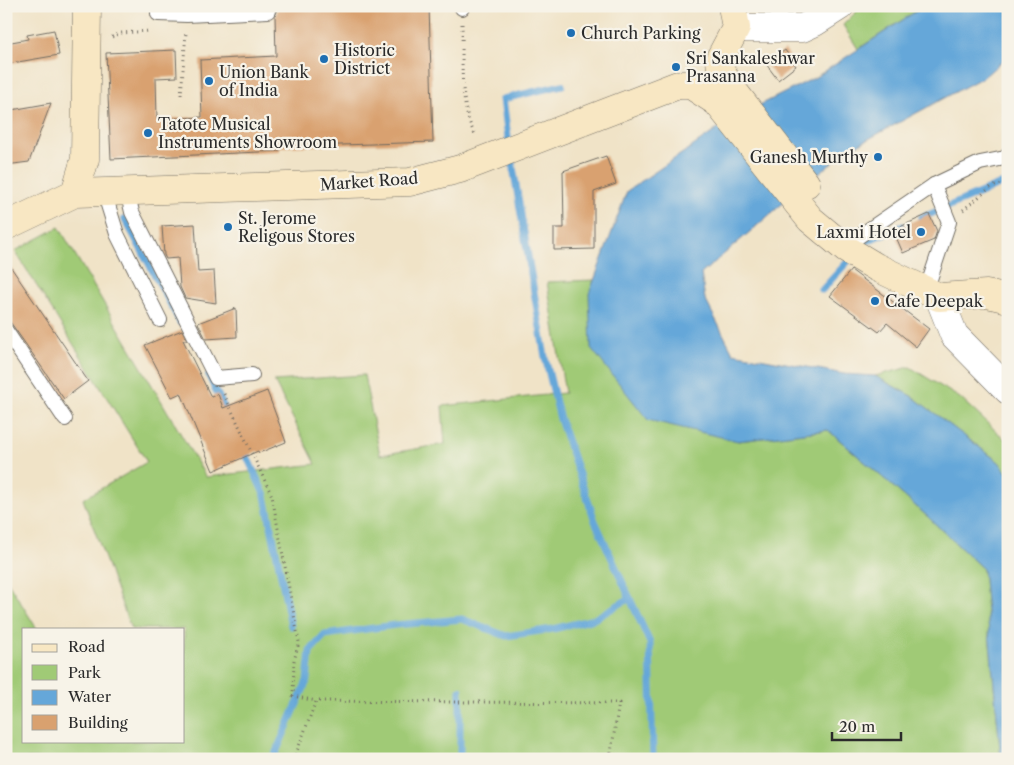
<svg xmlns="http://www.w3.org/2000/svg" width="1014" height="765" font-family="'Libre Caslon Text',serif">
  <rect width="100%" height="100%" fill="#f7f3e8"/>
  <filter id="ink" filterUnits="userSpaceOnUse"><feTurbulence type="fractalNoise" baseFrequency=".02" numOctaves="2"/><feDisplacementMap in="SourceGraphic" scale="10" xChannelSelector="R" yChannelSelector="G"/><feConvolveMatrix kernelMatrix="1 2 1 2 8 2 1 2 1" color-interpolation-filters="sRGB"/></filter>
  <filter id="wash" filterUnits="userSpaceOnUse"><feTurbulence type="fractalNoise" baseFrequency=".0096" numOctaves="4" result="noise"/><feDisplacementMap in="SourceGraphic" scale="20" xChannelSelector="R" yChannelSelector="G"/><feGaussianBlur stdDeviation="1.12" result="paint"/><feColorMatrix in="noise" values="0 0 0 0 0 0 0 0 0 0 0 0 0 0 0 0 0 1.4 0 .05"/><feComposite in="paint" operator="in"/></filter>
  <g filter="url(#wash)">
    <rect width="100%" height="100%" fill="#f0e3c7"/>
    <g fill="#a0ca76" stroke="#667a50">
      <polygon points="862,6 924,6 858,49 843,25"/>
      <polygon points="59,227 206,477 316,464 274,381 364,375 380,455 445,444 442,406 565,393 547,282 594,280 589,294 738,441 828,430 927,516 983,569 1001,759 6,759 6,579 37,629 24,629 24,741 184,741 184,629 131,629 83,499 147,462 15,251"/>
      <polygon points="910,367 960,398 1008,442 1008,474 999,462 913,397 875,376"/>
    </g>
    <polygon fill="#65a7d9" stroke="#486982" points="924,6 1008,6 1008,56 985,76 850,149 811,179 701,274 705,299 733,353 844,374 875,376 913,397 999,462 1008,474 1008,759 1001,759 983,569 927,516 828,430 738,441 648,420 591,348 589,294 627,191 734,118 816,77"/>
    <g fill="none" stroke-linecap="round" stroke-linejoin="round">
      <g stroke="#65a7d9" stroke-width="7">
        <polyline points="509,145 503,99 562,85"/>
        <polyline points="511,155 545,357 560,419 595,521 650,643 653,759"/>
        <polyline points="921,218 1008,181"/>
        <polyline points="125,219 180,322"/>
        <polyline points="858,249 864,242 902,226"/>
        <polyline points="822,290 850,259"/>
        <polyline points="209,376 228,416"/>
        <polyline points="243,448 265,496 291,626"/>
        <polyline points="460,690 460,759"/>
        <polyline points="273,759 307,681 310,651 325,635 395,625 462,619 506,636 553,629 594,619 630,598"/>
      </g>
    </g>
    <g id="blocks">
      <g fill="#d9a16f">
        <polygon points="275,6 429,6 433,142 280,147 280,151 111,159 106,53 176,50 177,77 156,78 157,119 202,117 200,60 276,56 275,16 277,11"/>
        <polygon points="54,30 59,55 6,64 6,43 28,39 27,35"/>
        <polygon points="785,50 796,66 778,80 766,64"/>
        <polygon points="51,103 29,162 6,165 6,111"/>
        <polygon points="606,156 616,184 594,192 594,249 554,250 554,228 564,228 563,171"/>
        <polygon points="929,214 937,231 934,240 903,253 893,230"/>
        <polygon points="195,224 198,272 214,271 216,303 185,298 180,287 178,258 166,259 164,255 162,226"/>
        <polygon points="6,260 88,381 64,399 6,316"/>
        <polygon points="851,270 929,329 916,347 887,323 879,332 830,296"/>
        <polygon points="236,308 237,337 206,339 198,323"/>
        <polygon points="182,330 187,340 183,340 211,397 218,394 223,408 267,391 286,442 259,453 258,451 213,471 181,393 172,397 145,345"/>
      </g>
    </g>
  </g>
  <g filter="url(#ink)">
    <use href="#blocks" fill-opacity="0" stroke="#706b62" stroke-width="1"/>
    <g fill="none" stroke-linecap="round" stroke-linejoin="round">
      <defs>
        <g id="service">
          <polyline points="158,6 158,14 187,15 268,11"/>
          <polyline points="462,6 462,8"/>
          <polyline points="127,191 132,212 216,378 252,375"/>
          <polyline points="104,192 117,234 160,320"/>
          <polyline points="855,239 934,185 980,163 1005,158 1008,155"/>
          <polyline points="926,291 949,222 934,185"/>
          <polyline points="6,331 65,419"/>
        </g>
        <g id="minor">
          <polyline points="736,28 802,28 815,22 840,6"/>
          <polyline points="939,297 954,335 1008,390"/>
        </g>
        <g id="secondary">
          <polyline points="732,6 736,28 720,58 721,72 732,89 806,184"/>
          <polyline points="75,193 85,159 87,6"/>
          <polyline points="6,226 75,193 410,182 460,169 678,85 691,85 717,102 810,219 846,249 876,267 939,297 987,294 1008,299"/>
        </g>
      </defs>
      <use href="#service" stroke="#706b62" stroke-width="16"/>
      <use href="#minor" stroke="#706b62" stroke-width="29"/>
      <use href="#secondary" stroke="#706b62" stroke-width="29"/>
      <g stroke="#706b62" stroke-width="3" stroke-dasharray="1 4" stroke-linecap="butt">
        <path d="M462,24C463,58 458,107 476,136"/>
        <polyline points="112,37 121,33 150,31"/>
        <polyline points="181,95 186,33"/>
        <polyline points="963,210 991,187 1008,182"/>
        <polyline points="224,394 272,496 299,642 294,661 293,696 316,701"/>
        <polyline points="294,759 316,701 619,703 610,759"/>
      </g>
      <use href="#service" stroke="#fff" stroke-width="14"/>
      <use href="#minor" stroke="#fff" stroke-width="28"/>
      <use href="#secondary" stroke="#f8e7c3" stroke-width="28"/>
    </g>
  </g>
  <g fill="#1f6fb2" stroke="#f7f3e8" stroke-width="2">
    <circle cx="571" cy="33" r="5"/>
    <circle cx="324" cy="59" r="5"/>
    <circle cx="676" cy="67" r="5"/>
    <circle cx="209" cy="81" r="5"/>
    <circle cx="148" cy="133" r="5"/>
    <circle cx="878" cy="157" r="5"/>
    <circle cx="228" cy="227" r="5"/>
    <circle cx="921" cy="232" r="5"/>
    <circle cx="875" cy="301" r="5"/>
  </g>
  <g text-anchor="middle" stroke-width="4.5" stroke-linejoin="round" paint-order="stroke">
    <g font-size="16" fill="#2b2b2b" stroke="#f7f3e8" text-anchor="start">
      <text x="581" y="39">Church Parking</text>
      <text x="334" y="56">Historic<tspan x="334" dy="18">District</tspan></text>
      <text x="686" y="64">Sri Sankaleshwar<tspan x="686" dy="18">Prasanna</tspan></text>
      <text x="219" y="78">Union Bank<tspan x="219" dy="18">of India</tspan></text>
      <text x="158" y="130">Tatote Musical<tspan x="158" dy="18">Instruments Showroom</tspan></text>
      <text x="868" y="163" text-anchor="end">Ganesh Murthy</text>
      <text x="238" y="224">St. Jerome<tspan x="238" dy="18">Religous Stores</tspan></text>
      <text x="911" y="238" text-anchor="end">Laxmi Hotel</text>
      <text x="885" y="307">Cafe Deepak</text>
    </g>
    <g font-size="16" fill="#2b2b2b" stroke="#f7f3e8">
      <text transform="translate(369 181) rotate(-4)" y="6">Market Road</text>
    </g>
  </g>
  <rect width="1014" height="765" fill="none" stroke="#f7f3e8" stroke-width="25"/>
  <rect x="22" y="628" width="162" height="115" fill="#f7f3e8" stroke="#a5a39c"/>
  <rect x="32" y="644" width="25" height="8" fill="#f8e7c3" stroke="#a5a39c"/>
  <text x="68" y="652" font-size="15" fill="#2b2b2b">Road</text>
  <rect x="32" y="665" width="25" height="15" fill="#a0ca76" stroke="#a5a39c"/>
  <text x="68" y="678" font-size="15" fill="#2b2b2b">Park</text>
  <rect x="32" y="690" width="25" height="15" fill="#65a7d9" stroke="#a5a39c"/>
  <text x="68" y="702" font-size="15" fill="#2b2b2b">Water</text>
  <rect x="32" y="715" width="25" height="15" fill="#d9a16f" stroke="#a5a39c"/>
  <text x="68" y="728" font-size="15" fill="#2b2b2b">Building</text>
  <path d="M832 732v8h69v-8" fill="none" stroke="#2b2b2b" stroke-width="2.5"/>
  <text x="839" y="732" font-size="15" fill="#2b2b2b" stroke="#f7f3e8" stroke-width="4" paint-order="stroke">20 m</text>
</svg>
